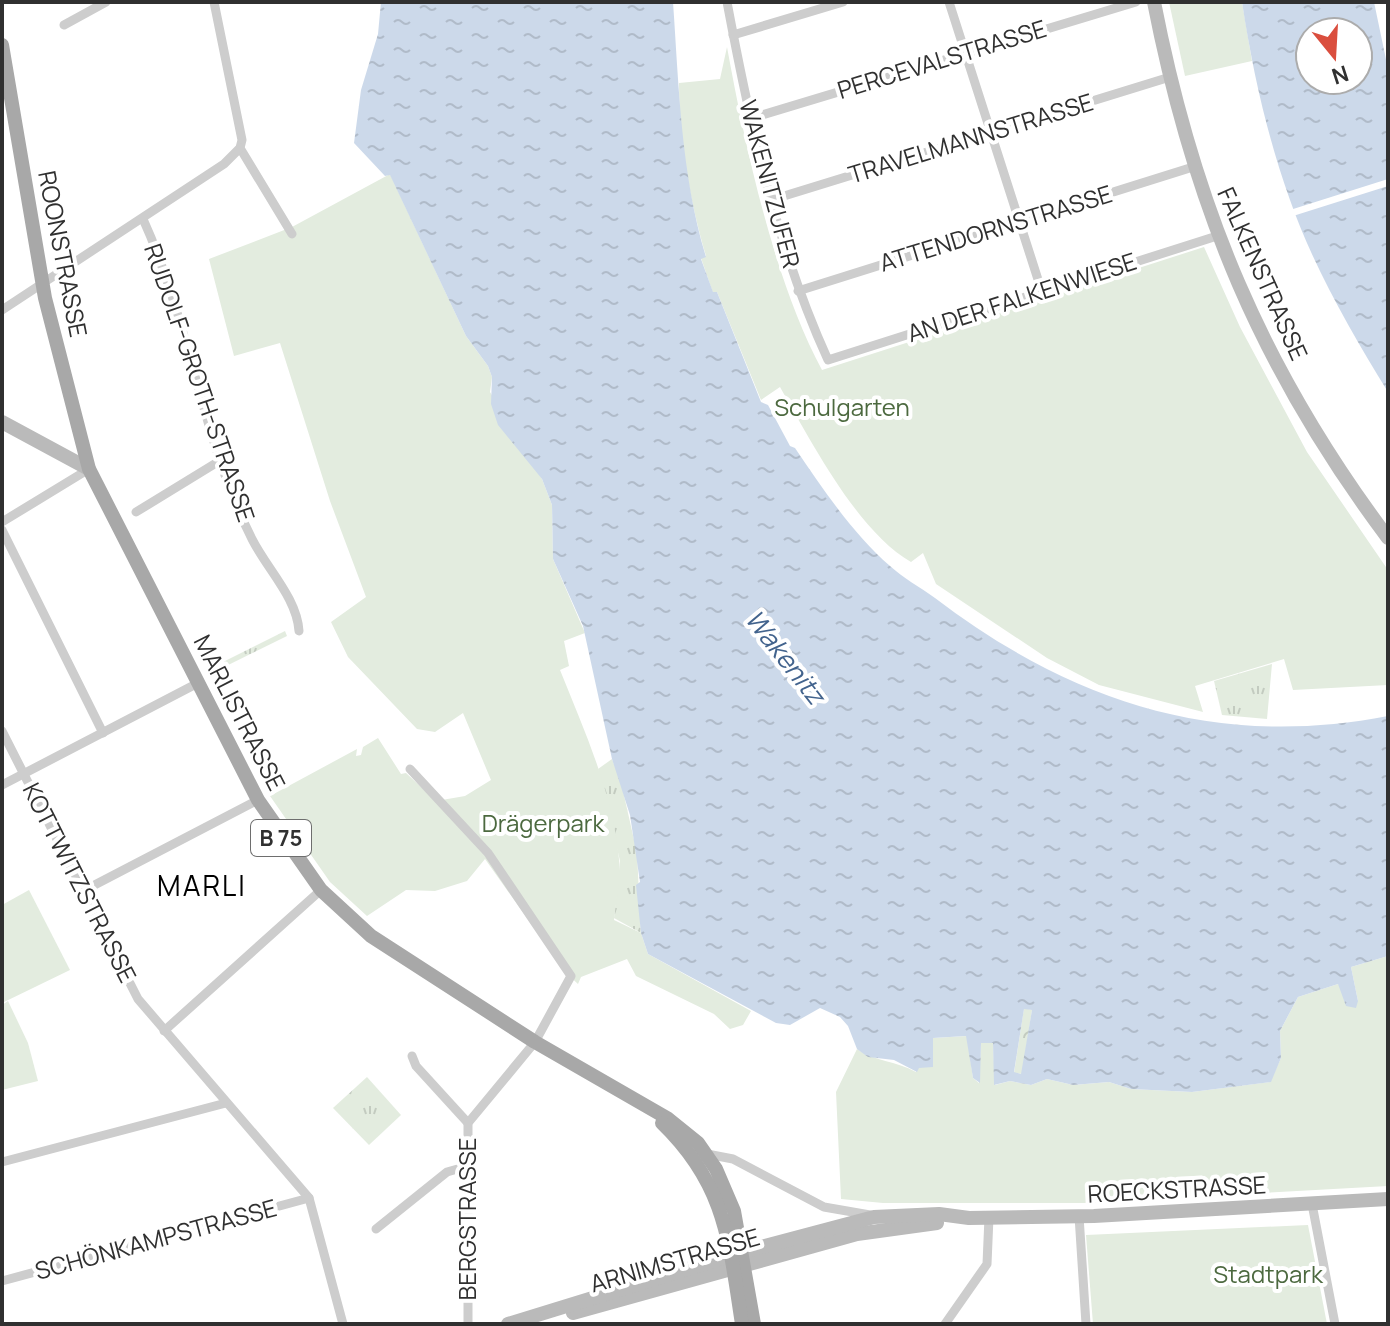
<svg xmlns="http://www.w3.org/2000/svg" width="1390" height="1326" font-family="Manrope,sans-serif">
  <defs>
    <pattern id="grass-tufts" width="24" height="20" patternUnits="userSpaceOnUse" patternTransform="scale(2)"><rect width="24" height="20" fill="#e3ecdf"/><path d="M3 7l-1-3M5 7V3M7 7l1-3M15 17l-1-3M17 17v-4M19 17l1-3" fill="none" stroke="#c3cbc0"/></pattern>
    <pattern id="forest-crowns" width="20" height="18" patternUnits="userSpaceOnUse" patternTransform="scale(2)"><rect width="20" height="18" fill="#e3ecdf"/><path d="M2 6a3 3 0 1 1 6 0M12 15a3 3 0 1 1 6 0" fill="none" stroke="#c3cbc0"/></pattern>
    <pattern id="water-ripples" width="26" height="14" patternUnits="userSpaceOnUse" patternTransform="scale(2)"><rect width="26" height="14" fill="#ccd9ea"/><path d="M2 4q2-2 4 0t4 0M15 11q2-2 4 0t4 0" fill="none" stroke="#b0bbc9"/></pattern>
  </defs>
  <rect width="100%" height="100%" fill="#fff"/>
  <g fill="url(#grass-tufts)">
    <polygon points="285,631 287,636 208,675 205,671"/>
    <polygon points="1272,664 1267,719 1222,715 1214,681"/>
    <polygon points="612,759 621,782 637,853 641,933 614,918 620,861 598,769"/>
    <polygon points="367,1077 401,1115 369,1145 333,1108"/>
  </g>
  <polygon fill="url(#forest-crowns)" points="1024,1008 1032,1010 1022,1074 1014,1073"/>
  <g fill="#e3ecdf">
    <polygon points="1169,2 1242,2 1252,61 1185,76"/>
    <path d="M727,47C745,146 774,281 822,370L1204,247L1240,327L1307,452L1388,570V685L1293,690L1284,659L1195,686L1203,712L1099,685L1047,658L936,584L923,553L911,562C857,531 811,441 780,387L761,400L717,292L713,293L701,258L706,256C690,201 679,141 679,83L720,79Z"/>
    <path d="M390,174L466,336L488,366L492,377L490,392L542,479L552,505L553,559L585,633L564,641L569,666L560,670C584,730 613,793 619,859C621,878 616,901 614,920L641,933L648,954L751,1011L743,1025L730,1029L714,1014L636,976L627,959L581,977L578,984L566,973L485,859L467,881L435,891L406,890L367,916L330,882L270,796L357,749L356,756L361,755L363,747L378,738L401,774L406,773L436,801L465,796L491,780L463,713L435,732L417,729L348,657L331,622L366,597L330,501L280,343L234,356L209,259L292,227Z"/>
    <polygon points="29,890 70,970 2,1003 2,905"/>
    <path d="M1388,956V1186L1084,1203H883L841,1199L836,1092L857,1049C874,1061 896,1061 916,1072L933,1038L967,1036L973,1078L979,1083L981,1042L993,1043L995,1085L1010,1081L1031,1085L1047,1079L1073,1085L1109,1082L1131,1089L1192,1092L1270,1082L1281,1058L1280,1031L1298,997L1338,984L1358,1001L1351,967Z"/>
    <polygon points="8,1001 28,1043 38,1081 2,1090 2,1005"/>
    <polygon points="1308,1225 1327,1324 1093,1324 1086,1235"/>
  </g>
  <g fill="url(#water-ripples)" fill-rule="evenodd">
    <path d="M381,2H673C679,88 681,174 706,257L701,259L713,292H717L761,402L768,405L790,446L795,448C822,488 853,534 890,566C903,578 920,587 935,598C1073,703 1217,749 1388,716V956L1351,967L1358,1001L1356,1008L1346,1006L1338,984L1298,997L1280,1031L1281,1058L1271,1082L1192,1092L1131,1089L1109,1082L1073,1085L1047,1079L1031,1085L1010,1081L994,1085L993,1043H981L980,1083L973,1078L966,1036L933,1038V1067L919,1068L917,1072L894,1060L868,1057L857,1049L848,1026L840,1017L820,1008L790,1025L776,1023L648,954L641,933L636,885L640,882L630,815L612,759L583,626L553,559L552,505L542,479L498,425L491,404L492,377L488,366L466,336L390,175L385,176L354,143L361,90L378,34ZM1024,1009L1032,1010L1021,1074L1014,1072Z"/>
    <path d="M1242,2H1374L1388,69V392C1351,332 1313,266 1290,200C1267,136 1252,68 1242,2ZM1310,32H1358V80H1310Z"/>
  </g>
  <polygon fill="#fff" points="1388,179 1388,186 1293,216 1290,210"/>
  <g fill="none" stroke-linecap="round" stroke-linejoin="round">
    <g stroke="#cdcdcd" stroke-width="9">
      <polyline points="214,2 242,140 240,148 292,234"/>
      <path d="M727,2C750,124 776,246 828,360L1217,236"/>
      <polyline points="949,2 1042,292"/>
      <polyline points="64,25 106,2"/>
      <polyline points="733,35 843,2"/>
      <polyline points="749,119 1136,2"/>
      <polyline points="771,200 1170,77"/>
      <path d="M143,219C190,322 201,438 252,539C267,569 297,598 299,631"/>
      <polyline points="798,291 1193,167"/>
      <polyline points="2,310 224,164 240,148"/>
      <polyline points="136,512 221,460"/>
      <polyline points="2,522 89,469"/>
      <polyline points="2,530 103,733"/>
      <polyline points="2,731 138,999 309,1198 343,1324"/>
      <polyline points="410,769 488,853 571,976 535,1042 468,1123 468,1324"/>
      <polyline points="2,785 198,683"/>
      <polyline points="83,891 258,800"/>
      <polyline points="164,1031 321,890"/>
      <polyline points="412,1056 416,1066 468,1123"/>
      <polyline points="707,1154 733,1159 824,1207 870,1215"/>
      <polyline points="2,1162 226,1103"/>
      <polyline points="1312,1204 1335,1324"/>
      <polyline points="1079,1216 1086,1324"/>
      <polyline points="376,1229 447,1172 468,1166"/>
      <polyline points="2,1281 309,1198"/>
      <polyline points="945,1324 987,1264 989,1217"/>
    </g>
    <g stroke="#bababa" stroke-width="14">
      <path d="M1154,2C1194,207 1262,370 1388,538"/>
      <polyline points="2,422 89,469"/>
      <polyline points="573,1313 857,1234 937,1223"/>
      <polyline points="508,1324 742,1252 874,1217 939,1214 969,1218 1094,1216 1388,1199"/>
    </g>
    <g stroke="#a8a8a8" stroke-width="14">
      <polyline points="2,45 45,298 89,469 258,800 321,890 371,936 535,1042 667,1118 698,1143 716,1169 734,1211 754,1324"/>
      <path d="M662,1123C726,1185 729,1241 742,1324"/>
    </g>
  </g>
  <g text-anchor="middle" stroke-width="8" stroke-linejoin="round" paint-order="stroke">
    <rect fill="#fff" stroke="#6e6e6e" stroke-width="2" x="251" y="820" width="60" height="36" rx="6"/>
    <g font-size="22" font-weight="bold" fill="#303030">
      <text x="281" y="846">B 75</text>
    </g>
    <g font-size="24" fill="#303030" stroke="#fff">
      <text transform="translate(942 60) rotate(-17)" y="8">PERCEVALSTRASSE</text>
      <text transform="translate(971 139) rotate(-17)" y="8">TRAVELMANNSTRASSE</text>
      <text transform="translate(769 184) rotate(75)" y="8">WAKENITZUFER</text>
      <text transform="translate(996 229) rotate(-17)" y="8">ATTENDORNSTRASSE</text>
      <text transform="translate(62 254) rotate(79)" y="8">ROONSTRASSE</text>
      <text transform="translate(1262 274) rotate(66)" y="8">FALKENSTRASSE</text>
      <text transform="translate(1022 298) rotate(-18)" y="8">AN DER FALKENWIESE</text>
      <text transform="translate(199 383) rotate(71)" y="8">RUDOLF-GROTH-STRASSE</text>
      <text transform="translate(239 713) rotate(63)" y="8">MARLISTRASSE</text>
      <text transform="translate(79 883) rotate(63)" y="8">KOTTWITZSTRASSE</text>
      <text transform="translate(1177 1190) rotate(-3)" y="8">ROECKSTRASSE</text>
      <text transform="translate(468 1219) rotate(-90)" y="8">BERGSTRASSE</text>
      <text transform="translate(156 1240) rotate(-15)" y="8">SCHÖNKAMPSTRASSE</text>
      <text transform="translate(675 1261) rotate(-16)" y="8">ARNIMSTRASSE</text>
    </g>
    <g font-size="24" fill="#4c693f" stroke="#fff">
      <text x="842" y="416">Schulgarten</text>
      <text x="543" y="832">Drägerpark</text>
      <text x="1268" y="1283">Stadtpark</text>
    </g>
    <g font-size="26" font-style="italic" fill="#42638d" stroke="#fff">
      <text transform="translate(785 657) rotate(52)" y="9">Wakenitz</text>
    </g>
    <g font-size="28" letter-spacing="2" fill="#000" stroke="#fff">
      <text x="202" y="896">MARLI</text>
    </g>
  </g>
  <rect width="1390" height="1326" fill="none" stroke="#303030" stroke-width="8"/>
  <g transform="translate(1334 56) rotate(162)"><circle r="38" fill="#ffffff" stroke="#acacac" stroke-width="2"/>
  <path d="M0-6L14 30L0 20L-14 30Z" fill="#da4e3e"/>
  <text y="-12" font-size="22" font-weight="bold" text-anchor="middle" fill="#303030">N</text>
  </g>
</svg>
